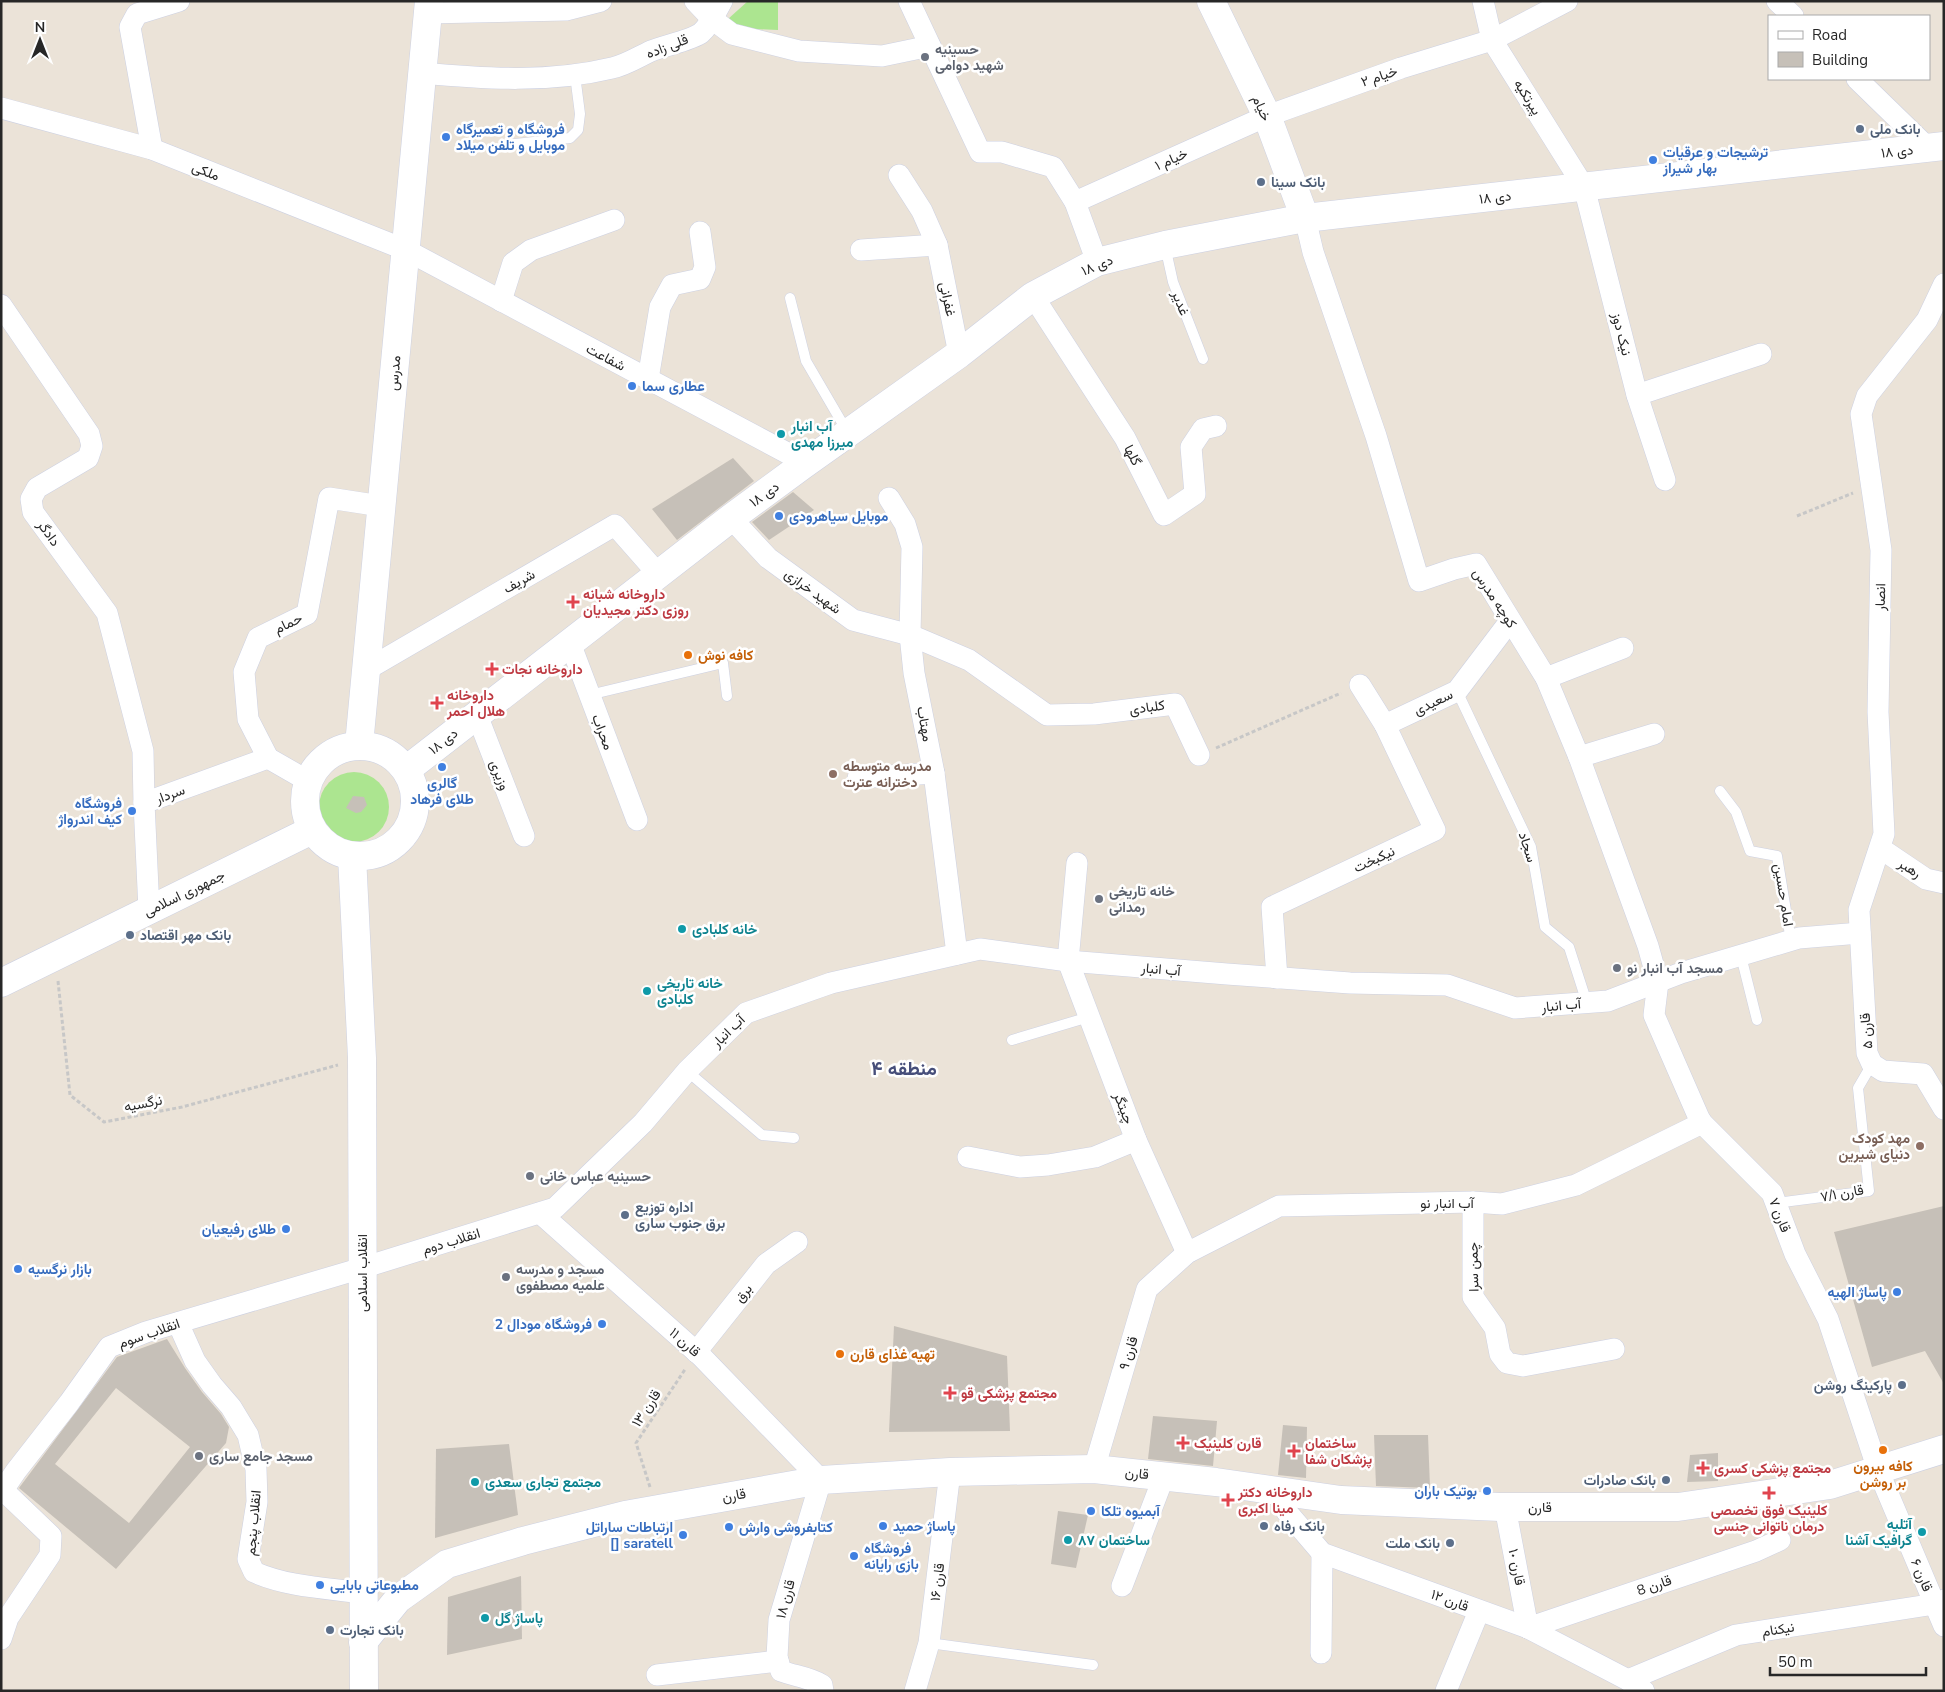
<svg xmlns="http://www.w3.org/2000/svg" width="1945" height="1692" font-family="'Nunito Sans',Vazirmatn,sans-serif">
  <rect width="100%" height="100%" fill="#ebe3d8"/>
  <g fill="#ace590">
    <polygon points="748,1 778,1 778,30 733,28 728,19"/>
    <circle cx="354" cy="807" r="35"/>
  </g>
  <g fill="#c6c0b8" fill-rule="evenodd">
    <polygon points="733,458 754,481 677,540 652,509"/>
    <polygon points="793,492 814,510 769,540 752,522"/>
    <polygon points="353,796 364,797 367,805 361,812 356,813 346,808"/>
    <polygon points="1944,1206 1944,1384 1925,1351 1872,1367 1834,1232"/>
    <polygon points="894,1326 1007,1356 1010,1431 889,1432"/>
    <path d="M167,1339L185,1368L202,1392L221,1414L229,1427L226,1443L116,1569L19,1488L117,1357ZM116,1388L190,1447L129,1523L55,1464Z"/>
    <polygon points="1153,1416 1217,1421 1213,1466 1148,1459"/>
    <polygon points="1283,1425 1307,1427 1306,1478 1278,1475"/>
    <polygon points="1374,1435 1428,1435 1430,1488 1376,1486"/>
    <polygon points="509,1444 518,1515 435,1538 436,1449"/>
    <polygon points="1718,1453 1718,1481 1687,1482 1690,1455"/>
    <polygon points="1058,1511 1088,1515 1076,1568 1051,1564"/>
    <polygon points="521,1576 522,1639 447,1655 448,1597"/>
  </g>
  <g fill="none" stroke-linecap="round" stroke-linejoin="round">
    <defs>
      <g id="lane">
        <polyline points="505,145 570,138 578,130 580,114 575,75"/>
        <polyline points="1165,246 1173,282 1203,359"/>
        <polyline points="790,298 806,361 848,433"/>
        <polyline points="1457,691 1531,847 1545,927 1569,947 1587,1003"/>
        <polyline points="589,695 723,663 727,696"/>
        <polyline points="1720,791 1736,812 1750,851 1777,856 1791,941"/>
        <polyline points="1741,956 1757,1020"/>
        <polyline points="1012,1040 1089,1017"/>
        <polyline points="687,1071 762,1135 794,1138"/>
        <polyline points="1776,1203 1869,1191 1858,1088 1872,1064"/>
        <polyline points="929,1643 1093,1665"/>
      </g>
      <g id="street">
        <polyline points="695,1 712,19 732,34 799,51 882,56 930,46"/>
        <polyline points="909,1 980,152 1002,152 1053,167 1075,202 1097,262"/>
        <polyline points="1483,1 1492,40 1584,187 1637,395 1665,480"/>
        <polyline points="1777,1 1793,16"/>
        <polyline points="428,13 566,10 601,1"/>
        <path d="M423,73C485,79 550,83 612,68C626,65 638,57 651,51C663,46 692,40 701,33C710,25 716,12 722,1"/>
        <polyline points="1857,79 1928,148"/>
        <polyline points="1,108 152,149 406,250 806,463"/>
        <polyline points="152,149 130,27 137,14 179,1"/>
        <polyline points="1075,202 1267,116 1401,68 1492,40 1567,1"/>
        <polyline points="1305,218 1313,252 1376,436 1419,581 1454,569 1476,564 1546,678 1579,757 1648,946 1658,982 1654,1015 1699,1118 1702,1123 1772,1193 1795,1254 1828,1319 1878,1470 1944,1626"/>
        <polyline points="937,245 959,354"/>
        <polyline points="861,250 937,245 922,211 899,175"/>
        <polyline points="1944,284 1927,320 1867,396 1861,414 1881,550 1878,712 1884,834 1859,910 1867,1053 1872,1064 1883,1071 1923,1074 1944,1109"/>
        <polyline points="1033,296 1125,438 1164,515 1195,494 1191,447 1203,429 1216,426"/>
        <polyline points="501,301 513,263 531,250 614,220"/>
        <polyline points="1,305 89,434 92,446 88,458 37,488 31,499 33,512 107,613 143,751 144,803"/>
        <polyline points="648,379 660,307 672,285 700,279 705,267 700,232"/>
        <polyline points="1637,395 1761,354"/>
        <polyline points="889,498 905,524 912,547 910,635 914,673 934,773 957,954"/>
        <polyline points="731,518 768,558 853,620 910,635 969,660 1047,715 1094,714 1175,704 1199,755"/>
        <polyline points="570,643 637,820"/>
        <polyline points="366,670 615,525 659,575"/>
        <polyline points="1546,678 1623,648"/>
        <polyline points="477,715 524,836"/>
        <polyline points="1385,725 1457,691 1510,621"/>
        <polyline points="1579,757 1654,734"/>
        <polyline points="268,758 248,719 244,672 258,638 307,614 329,498 381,506"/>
        <polyline points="268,758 308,781"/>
        <polyline points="858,778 934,773"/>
        <polyline points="1880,848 1926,879 1944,883"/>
        <polyline points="1077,863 1068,961 1136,1140 1187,1253"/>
        <polyline points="149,910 144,803 268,758"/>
        <polyline points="1277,978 1272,907 1435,830 1385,725 1360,685"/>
        <polyline points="968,1157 1020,1167 1048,1165 1095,1157 1136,1140"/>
        <polyline points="1473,1202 1473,1297 1495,1328 1500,1354 1507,1363 1523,1366 1614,1349"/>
        <path d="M540,1213L702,1357L821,1480L779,1620L777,1657L781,1671C794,1676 809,1677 822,1685L823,1691"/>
        <path d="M178,1323L195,1361L212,1385L231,1407L248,1435L256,1469L257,1502L248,1559L254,1572C288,1587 327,1588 363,1593"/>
        <polyline points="696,1352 766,1264 797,1242"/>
        <polyline points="1094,1469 1147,1289 1187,1253 1279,1206 1473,1202 1502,1204 1576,1185 1702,1123"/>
        <polyline points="1275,1490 1287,1512 1322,1553 1528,1628 1628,1680 1644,1691"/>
        <polyline points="1,1493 16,1471 69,1403 109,1347 146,1332 362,1268 555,1208 643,1123 687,1071 746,1013 831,983 980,949 1068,961 1227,974 1350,983 1447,985 1515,1008 1608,1001 1681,973 1799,938 1860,933"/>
        <polyline points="1505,1507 1528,1628"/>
        <polyline points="1122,1586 1164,1476"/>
        <polyline points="1528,1628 1756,1551 1780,1540"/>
        <polyline points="1,1639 8,1618 50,1555 51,1536 3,1490"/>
        <polyline points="1321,1653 1322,1553"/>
        <polyline points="657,1675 778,1661"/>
        <polyline points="1628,1680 1736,1635 1935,1604 1944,1600"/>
        <polyline points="915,1691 929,1643 950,1472"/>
        <polyline points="1446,1691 1479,1611"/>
      </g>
      <g id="secondary">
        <polyline points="1211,1 1267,116 1305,218"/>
        <polyline points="359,745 429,1"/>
        <circle cx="360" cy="801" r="55"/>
        <polyline points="406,770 731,518 803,465 959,354 1033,296 1097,262 1165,245 1305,218 1944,146"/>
        <polyline points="352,856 362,1058 364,1691"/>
        <polyline points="1,983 312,830"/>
        <polyline points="363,1642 398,1599 447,1564 523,1541 625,1515 821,1480 950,1472 1094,1469 1216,1482 1341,1500 1500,1507 1678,1507 1830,1485 1944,1449"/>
      </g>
    </defs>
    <use href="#lane" stroke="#cdd1e2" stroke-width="11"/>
    <use href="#street" stroke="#cdd1e2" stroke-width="22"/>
    <use href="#secondary" stroke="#cdd1e2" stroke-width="29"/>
    <g stroke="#c7c7c7" stroke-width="3" stroke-dasharray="4 2.5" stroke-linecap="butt">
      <polyline points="1797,516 1853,493"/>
      <polyline points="1216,748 1341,693"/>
      <polyline points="58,981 70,1095 104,1122 182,1107 338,1065"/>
      <polyline points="650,1487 636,1443 686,1368"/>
    </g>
    <use href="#lane" stroke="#fff" stroke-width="10"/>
    <use href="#street" stroke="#fff" stroke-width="21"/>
    <use href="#secondary" stroke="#fff" stroke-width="28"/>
  </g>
  <g fill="#6b7280" stroke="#fff" stroke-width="2">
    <circle cx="925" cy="57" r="5"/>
    <circle cx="1099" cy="899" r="5"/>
    <circle cx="1617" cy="968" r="5"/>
    <circle cx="530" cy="1176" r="5"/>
    <circle cx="506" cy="1277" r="5"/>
    <circle cx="199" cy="1456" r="5"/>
  </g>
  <g fill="#5c6f8a" stroke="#fff" stroke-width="2">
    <circle cx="1860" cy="129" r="5"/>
    <circle cx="1261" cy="182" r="5"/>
    <circle cx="130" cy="935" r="5"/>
    <circle cx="625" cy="1215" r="5"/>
    <circle cx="1902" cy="1385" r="5"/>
    <circle cx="1666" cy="1480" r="5"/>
    <circle cx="1264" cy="1526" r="5"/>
    <circle cx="1450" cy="1543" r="5"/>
    <circle cx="330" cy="1630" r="5"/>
  </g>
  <g fill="#3f7fe0" stroke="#fff" stroke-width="2">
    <circle cx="446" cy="137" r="5"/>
    <circle cx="1653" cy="160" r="5"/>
    <circle cx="632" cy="386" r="5"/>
    <circle cx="779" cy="516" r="5"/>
    <circle cx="442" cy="767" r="5"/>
    <circle cx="132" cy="811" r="5"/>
    <circle cx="286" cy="1229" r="5"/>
    <circle cx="18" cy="1269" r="5"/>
    <circle cx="1897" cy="1292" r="5"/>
    <circle cx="602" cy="1324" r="5"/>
    <circle cx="1487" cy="1491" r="5"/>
    <circle cx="1091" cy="1511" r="5"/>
    <circle cx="883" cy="1526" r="5"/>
    <circle cx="729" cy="1527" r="5"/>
    <circle cx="683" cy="1535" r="5"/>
    <circle cx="854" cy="1556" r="5"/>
    <circle cx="320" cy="1585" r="5"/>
  </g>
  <g fill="#0f9aa8" stroke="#fff" stroke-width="2">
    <circle cx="781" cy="434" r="5"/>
    <circle cx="682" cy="929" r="5"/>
    <circle cx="647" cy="991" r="5"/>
    <circle cx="475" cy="1482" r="5"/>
    <circle cx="1922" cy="1532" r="5"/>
    <circle cx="1068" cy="1540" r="5"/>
    <circle cx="485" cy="1618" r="5"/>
  </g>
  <g fill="#e0444e" stroke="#fff" stroke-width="2">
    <path d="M570.5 594.5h5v5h5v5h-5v5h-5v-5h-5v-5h5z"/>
    <path d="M489.5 661.5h5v5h5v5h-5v5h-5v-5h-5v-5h5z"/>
    <path d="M434.5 695.5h5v5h5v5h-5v5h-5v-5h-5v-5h5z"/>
    <path d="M947.5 1385.5h5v5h5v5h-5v5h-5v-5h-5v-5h5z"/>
    <path d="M1180.5 1435.5h5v5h5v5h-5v5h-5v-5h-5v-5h5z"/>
    <path d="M1291.5 1443.5h5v5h5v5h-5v5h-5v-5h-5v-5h5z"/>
    <path d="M1700.5 1460.5h5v5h5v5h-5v5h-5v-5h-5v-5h5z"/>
    <path d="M1766.5 1485.5h5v5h5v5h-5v5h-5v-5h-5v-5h5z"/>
    <path d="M1225.5 1492.5h5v5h5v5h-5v5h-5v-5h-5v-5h5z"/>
  </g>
  <g fill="#e8710a" stroke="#fff" stroke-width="2">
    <circle cx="688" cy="655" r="5"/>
    <circle cx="840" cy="1354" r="5"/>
    <circle cx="1883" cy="1450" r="5"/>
  </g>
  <g fill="#8d6e63" stroke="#fff" stroke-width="2">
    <circle cx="833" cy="774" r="5"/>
    <circle cx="1920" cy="1146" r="5"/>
  </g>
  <g text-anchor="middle" stroke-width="5" stroke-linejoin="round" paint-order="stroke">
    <g font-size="14" fill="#272727" stroke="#fff">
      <text transform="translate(667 46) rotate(-21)" y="5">قلی زاده</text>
      <text transform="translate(1379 76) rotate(-19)" y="5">خیام ۲</text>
      <text transform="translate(1528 97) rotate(58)" y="5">پیرتکیه</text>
      <text transform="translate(1262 108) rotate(66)" y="5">خیام</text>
      <text transform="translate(1897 151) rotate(-6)" y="5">۱۸ دی</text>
      <text transform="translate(1171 159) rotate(-24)" y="5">خیام ۱</text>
      <text transform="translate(206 171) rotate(22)" y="5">ملکی</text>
      <text transform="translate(1495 197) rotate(-6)" y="5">۱۸ دی</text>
      <text transform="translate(1097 265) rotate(-22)" y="5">۱۸ دی</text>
      <text transform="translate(948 299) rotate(78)" y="5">غفرانی</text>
      <text transform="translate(1181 303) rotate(69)" y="5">غدیر</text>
      <text transform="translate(1622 334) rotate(76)" y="5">نیک دوز</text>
      <text transform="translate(606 357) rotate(28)" y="5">شفاعت</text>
      <text transform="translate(394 373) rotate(-85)" y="5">مدرس</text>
      <text transform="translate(1133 455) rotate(63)" y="5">گلها</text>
      <text transform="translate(764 494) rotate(-36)" y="5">۱۸ دی</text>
      <text transform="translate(49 533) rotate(54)" y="5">دادگر</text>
      <text transform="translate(519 581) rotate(-30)" y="5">شریف</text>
      <text transform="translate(813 591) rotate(36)" y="5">شهید خرازی</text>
      <text transform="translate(1880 597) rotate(-89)" y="5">انصار</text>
      <text transform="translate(1495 598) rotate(57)" y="5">کوچه مدرس</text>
      <text transform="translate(288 623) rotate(-26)" y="5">حمام</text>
      <text transform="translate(1433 702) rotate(-26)" y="5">سعیدی</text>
      <text transform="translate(1147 707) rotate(-8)" y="5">کلبادی</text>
      <text transform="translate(925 724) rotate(80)" y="5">مهتاب</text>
      <text transform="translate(603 732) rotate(69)" y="5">محراب</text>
      <text transform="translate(443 741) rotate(-38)" y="5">۱۸ دی</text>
      <text transform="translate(500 775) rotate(69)" y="5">وزیری</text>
      <text transform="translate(170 794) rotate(-20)" y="5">سردار</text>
      <text transform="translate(1528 847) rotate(72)" y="5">سجاد</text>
      <text transform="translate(1374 859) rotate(-25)" y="5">نیکبخت</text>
      <text transform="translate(1910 868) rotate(33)" y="5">رهبر</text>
      <text transform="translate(184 893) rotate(-26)" y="5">جمهوری اسلامی</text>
      <text transform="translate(1784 895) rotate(81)" y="5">امام حسین</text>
      <text transform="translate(1161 969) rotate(5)" y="5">آب انبار</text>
      <text transform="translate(1561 1005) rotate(-5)" y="5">آب انبار</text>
      <text transform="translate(728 1031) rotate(-44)" y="5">آب انبار</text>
      <text transform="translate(1866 1031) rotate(-95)" y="5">قارن ۵</text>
      <text transform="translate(143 1103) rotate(-11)" y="5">نرگسیه</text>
      <text transform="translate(1124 1108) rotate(69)" y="5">چیتگر</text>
      <text transform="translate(1842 1193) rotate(-10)" y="5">قارن ۷/۱</text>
      <text x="1447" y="1208">آب انبار نو</text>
      <text transform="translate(1780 1215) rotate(68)" y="5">قارن ٧</text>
      <text transform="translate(451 1241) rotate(-17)" y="5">انقلاب دوم</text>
      <text transform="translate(1473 1267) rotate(-91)" y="5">چمن سرا</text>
      <text transform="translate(362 1273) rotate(-90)" y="5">انقلاب اسلامی</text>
      <text transform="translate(743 1293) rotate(-52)" y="5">برق</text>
      <text transform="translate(149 1333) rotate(-19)" y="5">انقلاب سوم</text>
      <text transform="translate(685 1342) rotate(42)" y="5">قارن ۱۱</text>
      <text transform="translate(1128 1353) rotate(-73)" y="5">قارن ٩</text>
      <text transform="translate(646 1408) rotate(-57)" y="5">قارن ۱۳</text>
      <text transform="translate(1137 1473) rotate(6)" y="5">قارن</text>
      <text transform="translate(734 1495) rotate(-10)" y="5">قارن</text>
      <text x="1540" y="1512">قارن</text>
      <text transform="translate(253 1523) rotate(-85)" y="5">انقلاب پنجم</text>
      <text transform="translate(1517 1567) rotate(79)" y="5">قارن ١٠</text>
      <text transform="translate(1922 1575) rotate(67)" y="5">قارن ۶</text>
      <text transform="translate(937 1582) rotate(-83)" y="5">قارن ۱۶</text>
      <text transform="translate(1654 1585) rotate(-19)" y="5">قارن 8</text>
      <text transform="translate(785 1599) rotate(-75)" y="5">قارن ۱۸</text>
      <text transform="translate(1450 1600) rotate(20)" y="5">قارن ۱۲</text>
      <text transform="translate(1778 1629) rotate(-9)" y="5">نیکنام</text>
    </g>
    <g font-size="14" font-weight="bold" fill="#5b616d" stroke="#fff" text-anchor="start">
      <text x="935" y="54">حسینیه<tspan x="935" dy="16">شهید دوامی</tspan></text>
      <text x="1109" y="896">خانه تاریخی<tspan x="1109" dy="16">رمدانی</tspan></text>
      <text x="1627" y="973">مسجد آب انبار نو</text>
      <text x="540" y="1181">حسینیه عباس خانی</text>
      <text x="516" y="1274">مسجد و مدرسه<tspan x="516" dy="16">علمیه مصطفوی</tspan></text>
      <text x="209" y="1461">مسجد جامع ساری</text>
    </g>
    <g font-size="14" font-weight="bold" fill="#366cbe" stroke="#fff" text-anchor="start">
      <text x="456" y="134">فروشگاه و تعمیرگاه<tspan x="456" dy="16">موبایل و تلفن میلاد</tspan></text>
      <text x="1663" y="157">ترشیجات و عرقیات<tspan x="1663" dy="16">بهار شیراز</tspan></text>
      <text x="642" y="391">عطاری سما</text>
      <text x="789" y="521">موبایل سیاهرودی</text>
      <text x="442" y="788" text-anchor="middle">گالری<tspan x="442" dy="16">طلای فرهاد</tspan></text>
      <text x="122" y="808" text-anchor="end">فروشگاه<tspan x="122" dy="16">کیف اندرواژ</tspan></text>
      <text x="276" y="1234" text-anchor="end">طلای رفیعیان</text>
      <text x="28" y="1274">بازار نرگسیه</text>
      <text x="1887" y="1297" text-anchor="end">پاساژ الهیه</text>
      <text x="592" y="1329" text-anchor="end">فروشگاه مودال 2</text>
      <text x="1477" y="1496" text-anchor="end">بوتیک باران</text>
      <text x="1101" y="1516">آبمیوه تلکا</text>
      <text x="893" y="1531">پاساژ حمید</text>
      <text x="673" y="1532" text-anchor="end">ارتباطات ساراتل<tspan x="673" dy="16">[] saratell</tspan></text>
      <text x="739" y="1532">کتابفروشی وارش</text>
      <text x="864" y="1553">فروشگاه<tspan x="864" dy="16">بازی رایانه</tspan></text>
      <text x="330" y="1590">مطبوعاتی بابایی</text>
    </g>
    <g font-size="14" font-weight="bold" fill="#4e5e75" stroke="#fff" text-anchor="start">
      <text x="1870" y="134">بانک ملی</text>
      <text x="1271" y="187">بانک سینا</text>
      <text x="140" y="940">بانک مهر اقتصاد</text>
      <text x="635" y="1212">اداره توزیع<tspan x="635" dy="16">برق جنوب ساری</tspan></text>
      <text x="1892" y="1390" text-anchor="end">پارکینگ روشن</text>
      <text x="1656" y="1485" text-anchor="end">بانک صادرات</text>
      <text x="1274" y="1531">بانک رفاه</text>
      <text x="1440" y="1548" text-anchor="end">بانک ملت</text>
      <text x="340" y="1635">بانک تجارت</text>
    </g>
    <g font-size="14" font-weight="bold" fill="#0d838f" stroke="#fff" text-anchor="start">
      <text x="791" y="431">آب انبار<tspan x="791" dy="16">میرزا مهدی</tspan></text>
      <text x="692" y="934">خانه کلبادی</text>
      <text x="657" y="988">خانه تاریخی<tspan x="657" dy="16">کلبادی</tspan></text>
      <text x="485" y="1487">مجتمع تجاری سعدی</text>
      <text x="1912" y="1529" text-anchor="end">آتلیه<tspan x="1912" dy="16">گرافیک آشنا</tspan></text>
      <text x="1078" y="1545">ساختمان ٨٧</text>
      <text x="495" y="1623">پاساژ گل</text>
    </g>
    <g font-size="14" font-weight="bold" fill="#be3a42" stroke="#fff" text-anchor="start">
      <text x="583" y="599">داروخانه شبانه<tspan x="583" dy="16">روزی دکتر مجیدیان</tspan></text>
      <text x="502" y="674">داروخانه نجات</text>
      <text x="447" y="700">داروخانه<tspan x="447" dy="16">هلال احمر</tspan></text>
      <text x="961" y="1398">مجتمع پزشکی قو</text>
      <text x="1194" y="1448">قارن کلینیک</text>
      <text x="1305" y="1448">ساختمان<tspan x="1305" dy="16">پزشکان شفا</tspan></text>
      <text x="1714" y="1473">مجتمع پزشکی کسری</text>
      <text x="1238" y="1497">داروخانه دکتر<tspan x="1238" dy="16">مینا اکبری</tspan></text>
      <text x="1769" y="1515" text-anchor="middle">کلینیک فوق تخصصی<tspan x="1769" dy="16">درمان ناتوانی جنسی</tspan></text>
    </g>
    <g font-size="14" font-weight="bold" fill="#c56008" stroke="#fff" text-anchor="start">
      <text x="698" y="660">کافه نوش</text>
      <text x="850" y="1359">تهیه غذای قارن</text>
      <text x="1883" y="1471" text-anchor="middle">کافه بیرون<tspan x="1883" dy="16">بر روشن</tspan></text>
    </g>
    <g font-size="14" font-weight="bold" fill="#785e54" stroke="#fff" text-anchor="start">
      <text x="843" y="771">مدرسه متوسطه<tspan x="843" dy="16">دخترانه عترت</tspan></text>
      <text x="1910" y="1143" text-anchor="end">مهد کودک<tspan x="1910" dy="16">دنیای شیرین</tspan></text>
    </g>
    <g font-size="19" font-weight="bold" fill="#464e7a" stroke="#fff">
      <text x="904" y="1075">منطقه ۴</text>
    </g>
  </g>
  <rect width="1945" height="1692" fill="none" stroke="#272727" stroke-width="5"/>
  <rect x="1768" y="15" width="162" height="65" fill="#ffffff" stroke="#a9a9a9"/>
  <rect x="1778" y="31" width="25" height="8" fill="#ffffff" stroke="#a9a9a9"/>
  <text x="1812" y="40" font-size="15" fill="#272727">Road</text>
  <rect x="1778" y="52" width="25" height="15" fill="#c6c0b8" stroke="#a9a9a9"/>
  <text x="1812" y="65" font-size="15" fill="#272727">Building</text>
  <g transform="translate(40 40)" stroke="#ffffff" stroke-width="4" paint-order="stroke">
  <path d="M0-4L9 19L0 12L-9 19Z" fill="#272727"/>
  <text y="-8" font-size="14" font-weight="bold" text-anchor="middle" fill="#272727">N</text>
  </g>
  <path d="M1770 1667v8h156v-8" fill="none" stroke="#272727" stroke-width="2.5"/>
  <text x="1778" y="1667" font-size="15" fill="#272727" stroke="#ffffff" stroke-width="4" paint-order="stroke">50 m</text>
</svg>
